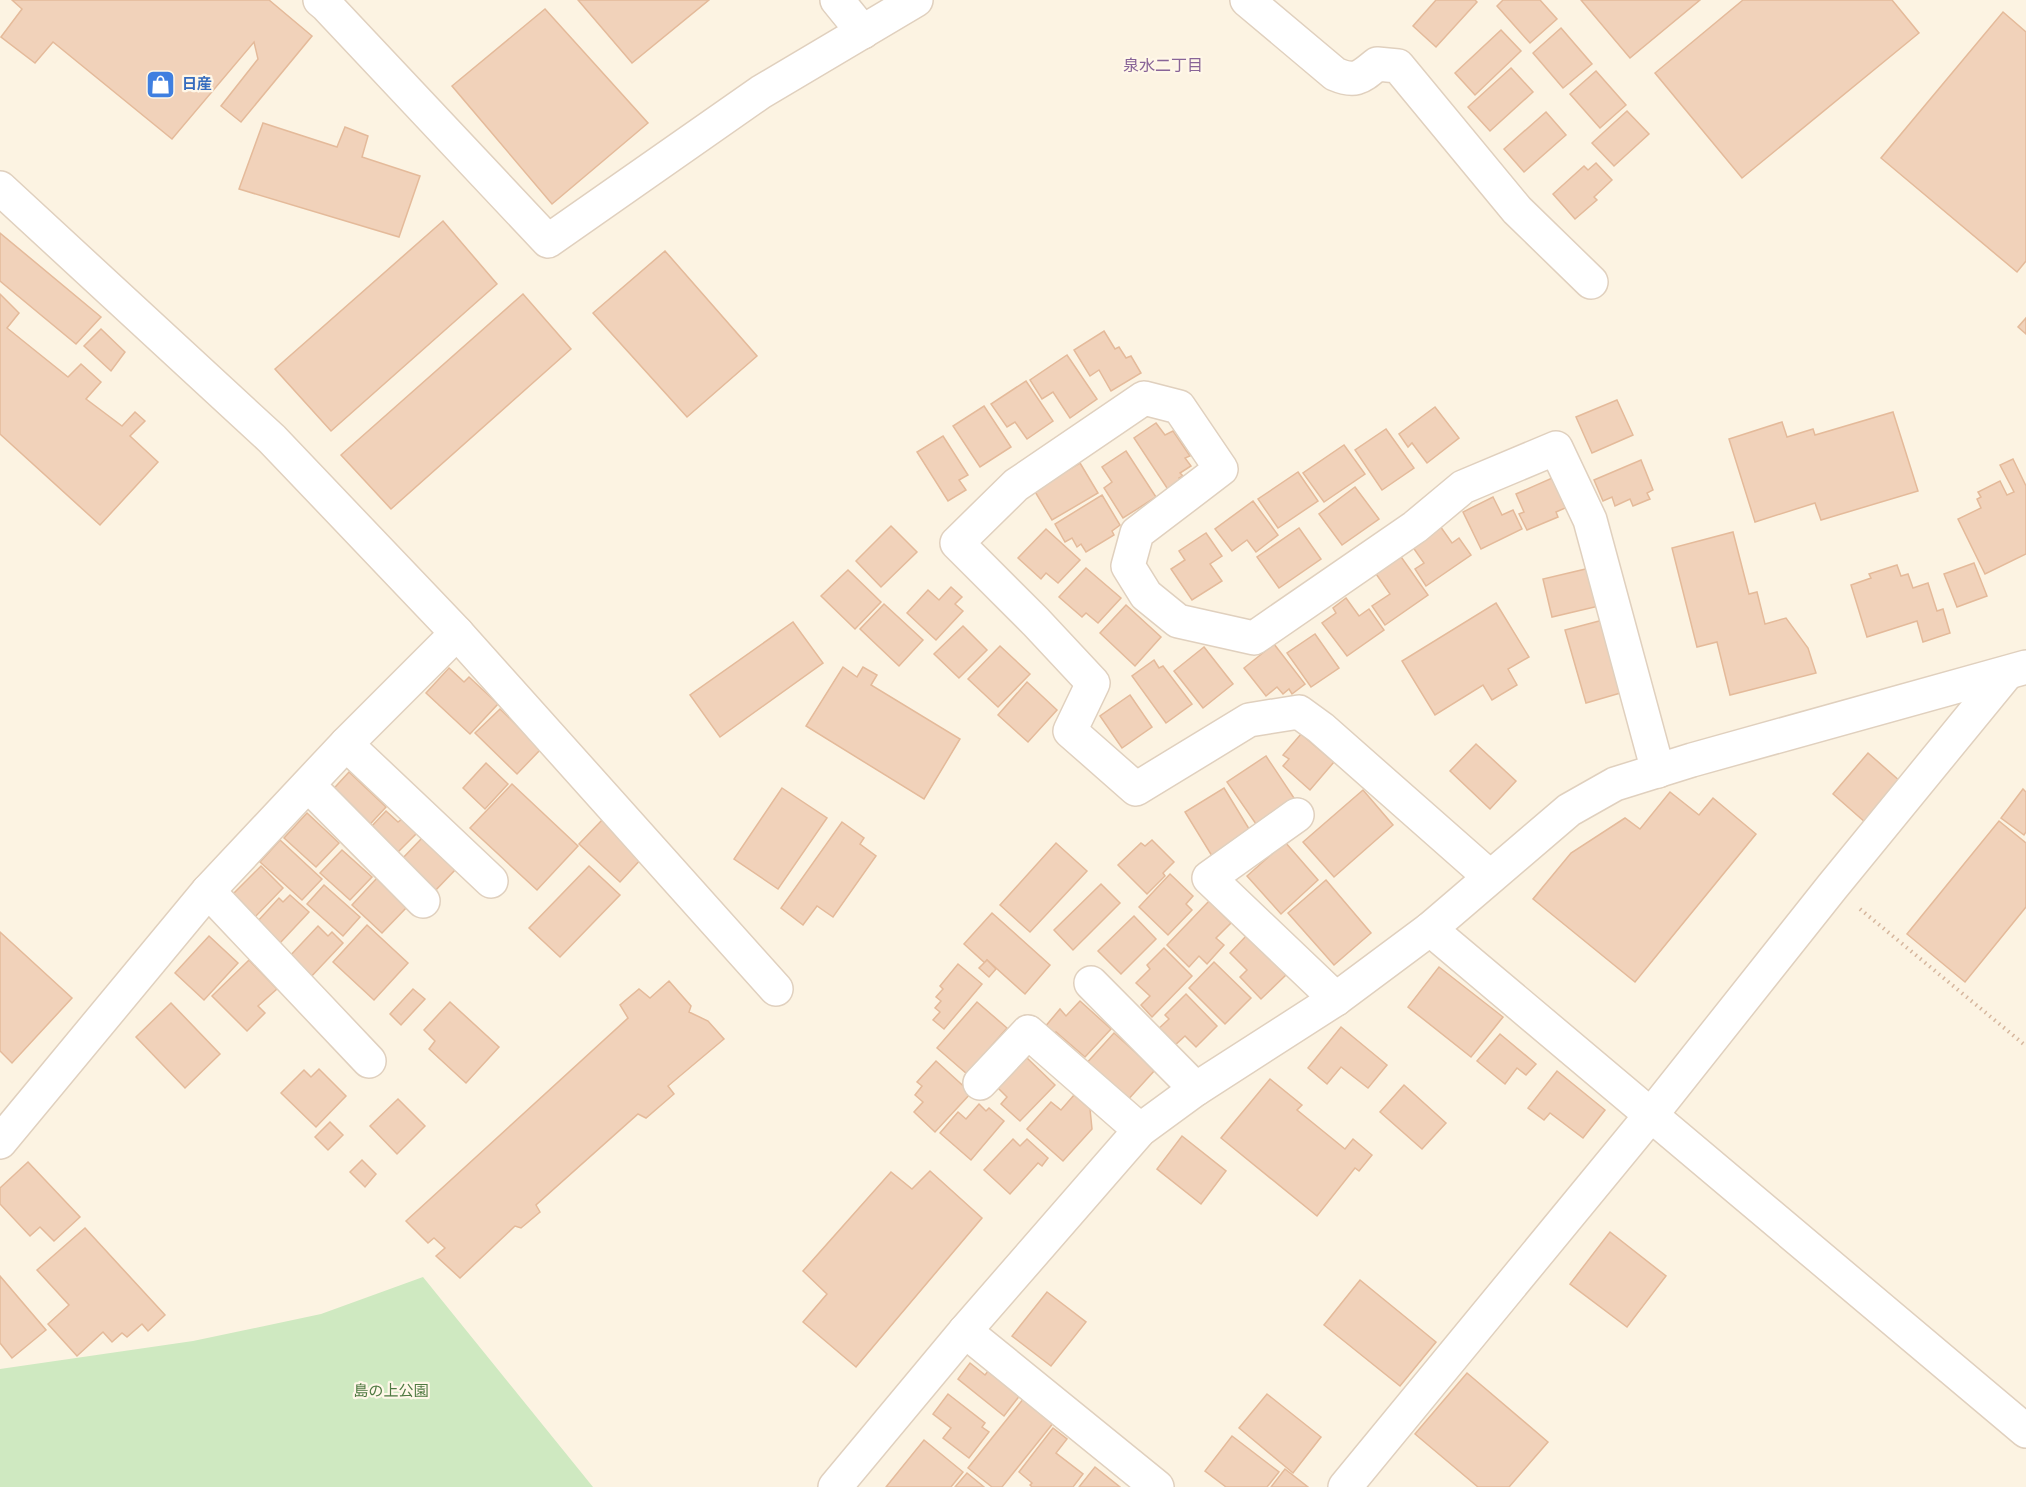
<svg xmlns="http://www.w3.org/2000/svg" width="2026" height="1487" font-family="Poppins,'Noto Sans JP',sans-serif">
  <rect width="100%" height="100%" fill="#fcf3e2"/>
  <polygon fill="#cfe9c1" points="423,1277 593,1487 0,1487 0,1369 193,1341 321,1314"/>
  <g fill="#f1d2ba" stroke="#e4ba9a" stroke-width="1.5">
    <polygon points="12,0 269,0 312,36 241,122 221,106 258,59 254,42 172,139 53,42 35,63 1,37 22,9"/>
    <polygon points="578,0 709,0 632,63"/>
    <polygon points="1436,0 1475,0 1477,2 1436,47 1413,26"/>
    <polygon points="1503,0 1540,0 1557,19 1530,43 1497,6"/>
    <polygon points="1581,0 1700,0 1630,58"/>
    <polygon points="1743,0 1892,0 1919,33 1742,178 1655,73"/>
    <polygon points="545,9 648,123 552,204 452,86"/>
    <polygon points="2003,12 2026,32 2026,261 2017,272 1881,158"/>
    <polygon points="1561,28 1592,64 1563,88 1533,53"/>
    <polygon points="1501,30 1521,51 1475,95 1455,73"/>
    <polygon points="1511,68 1533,92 1490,131 1468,107"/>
    <polygon points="1596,71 1626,105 1600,128 1570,94"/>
    <polygon points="1627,111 1649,134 1614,166 1592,143"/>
    <polygon points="1546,112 1566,135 1524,172 1504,149"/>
    <polygon points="263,123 337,147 345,127 368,136 362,157 420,176 399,237 239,189"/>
    <polygon points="1596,163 1612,180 1594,197 1597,200 1575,219 1553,194 1584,166 1588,170"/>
    <polygon points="443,221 497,284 331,431 275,369"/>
    <polygon points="0,233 101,317 76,344 0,281"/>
    <polygon points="665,251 757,356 687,417 593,313"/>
    <polygon points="0,294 19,313 7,328 68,377 81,364 101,382 86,399 122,426 135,412 145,421 130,436 158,462 100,525 0,434"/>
    <polygon points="523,294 571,349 391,509 341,455"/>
    <polygon points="2026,318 2026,334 2018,327"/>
    <polygon points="101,329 125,352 111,371 84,346"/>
    <polygon points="1104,331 1115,349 1119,347 1126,358 1131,356 1141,373 1111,391 1099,370 1090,376 1074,350"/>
    <polygon points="1067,355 1097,399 1070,418 1053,392 1042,399 1030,380"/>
    <polygon points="1026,381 1053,421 1027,439 1015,422 1007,427 991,404"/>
    <polygon points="1617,400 1633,435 1592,453 1576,417"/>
    <polygon points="984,406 1011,447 980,467 953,426"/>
    <polygon points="1435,407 1459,438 1427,463 1412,443 1408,447 1399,434"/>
    <polygon points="1893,412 1918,491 1821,520 1815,503 1755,522 1729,439 1782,422 1787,437 1813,429 1815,435"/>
    <polygon points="1156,423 1165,435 1173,431 1190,456 1185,458 1191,466 1180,473 1183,476 1179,478 1182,483 1169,491 1134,438"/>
    <polygon points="1386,429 1414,468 1382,490 1355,450"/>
    <polygon points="943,436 968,475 959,480 966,490 948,501 917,452"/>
    <polygon points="1344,445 1365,474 1324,502 1303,473"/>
    <polygon points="1126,451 1156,497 1123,518 1104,488 1112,482 1102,467"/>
    <polygon points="2013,459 2026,486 2026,554 1985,574 1958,519 1981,508 1977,499 1981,497 1978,492 2000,481 2007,495 2014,492 2000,465"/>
    <polygon points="1641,460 1653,490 1647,493 1650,499 1633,506 1630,499 1615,506 1612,497 1603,501 1594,480"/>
    <polygon points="1080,463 1098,493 1052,520 1034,490"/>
    <polygon points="1298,472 1318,501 1278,528 1258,499"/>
    <polygon points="1559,475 1572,505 1556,512 1558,517 1527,530 1519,514 1524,512 1516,494"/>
    <polygon points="1355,487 1379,519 1342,545 1319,514"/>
    <polygon points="1102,495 1120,525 1112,531 1114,535 1086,552 1081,544 1077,547 1072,538 1065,542 1055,524"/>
    <polygon points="1493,497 1502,515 1513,510 1522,529 1481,549 1463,512"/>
    <polygon points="1253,501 1278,535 1256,552 1247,540 1232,551 1215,529"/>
    <polygon points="891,526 917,552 881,587 856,561"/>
    <polygon points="1440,526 1452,543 1459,538 1471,555 1426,586 1415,569 1424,563 1412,546"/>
    <polygon points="1299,528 1321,559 1279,588 1257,557"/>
    <polygon points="1046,529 1080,560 1058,583 1046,573 1041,579 1018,558"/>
    <polygon points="1733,532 1749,594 1757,592 1765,624 1786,618 1808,648 1816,673 1730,695 1717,642 1697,647 1672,548"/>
    <polygon points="1206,533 1222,556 1210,564 1222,581 1192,600 1171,569 1185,560 1179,551"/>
    <polygon points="1399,554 1428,595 1385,625 1372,606 1390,594 1374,571"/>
    <polygon points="1974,563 1987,596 1957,607 1944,574"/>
    <polygon points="1897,565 1901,576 1908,574 1913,588 1928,583 1937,611 1943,609 1950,633 1923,642 1917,621 1867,637 1851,585 1871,578 1869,574"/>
    <polygon points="1086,568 1121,598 1098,623 1086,613 1082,617 1059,597"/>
    <polygon points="1590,568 1599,606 1552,617 1543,579"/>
    <polygon points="848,570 881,602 855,629 821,596"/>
    <polygon points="951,587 962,597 955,604 963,611 936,640 907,613 928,590 939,600"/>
    <polygon points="1346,598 1359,616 1369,609 1384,630 1347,656 1322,623 1336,613 1333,608"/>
    <polygon points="1496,603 1529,657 1508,669 1517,685 1492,700 1483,685 1435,715 1402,661"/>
    <polygon points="884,604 923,640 899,666 860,629"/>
    <polygon points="1126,605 1161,637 1135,666 1100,633"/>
    <polygon points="1603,620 1624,692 1586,703 1565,630"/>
    <polygon points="793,622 823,663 720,737 690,695"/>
    <polygon points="963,626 987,650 959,678 934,654"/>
    <polygon points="1315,634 1339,668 1311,687 1287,653"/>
    <polygon points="1274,644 1305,684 1292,694 1289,689 1283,694 1277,687 1266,696 1244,668"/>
    <polygon points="1000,646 1030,674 998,707 968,679"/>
    <polygon points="1204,647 1233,684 1203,708 1174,671"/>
    <polygon points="1154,660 1159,668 1163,666 1192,704 1166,723 1132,676"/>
    <polygon points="843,667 857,677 863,667 877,675 871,685 960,739 924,799 806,726"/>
    <polygon points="449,668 464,682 469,677 498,704 470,734 426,693"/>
    <polygon points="1027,682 1057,710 1028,742 998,715"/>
    <polygon points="1130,695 1152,727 1122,748 1100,716"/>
    <polygon points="500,709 541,749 517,774 475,733"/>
    <polygon points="1301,734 1334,762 1310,790 1283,766 1289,759 1283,755"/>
    <polygon points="1476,744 1516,781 1490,809 1450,771"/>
    <polygon points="1868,753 1901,782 1866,823 1833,794"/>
    <polygon points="1266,756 1294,798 1256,824 1227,782"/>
    <polygon points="486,763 508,784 485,809 463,788"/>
    <polygon points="349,772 386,807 362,833 325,798"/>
    <polygon points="512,784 578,846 537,890 470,828"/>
    <polygon points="782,788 827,818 778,889 734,859"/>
    <polygon points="1224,788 1251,832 1212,856 1185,812"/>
    <polygon points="2023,789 2026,792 2026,832 2024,835 2001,818"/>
    <polygon points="1363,790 1393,825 1334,877 1303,842"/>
    <polygon points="1670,792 1699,815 1713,798 1756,834 1635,982 1533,899 1571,853 1625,818 1640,829"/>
    <polygon points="386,811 398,822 402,819 417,833 396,854 370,828"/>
    <polygon points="307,813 339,843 316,867 284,838"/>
    <polygon points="603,819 643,857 620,882 579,844"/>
    <polygon points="1999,821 2026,843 2026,907 1965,982 1907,934"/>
    <polygon points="842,822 864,838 860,844 876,856 833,917 817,906 803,925 781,908"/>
    <polygon points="422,838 456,869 434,892 401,860"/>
    <polygon points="280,840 322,879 302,900 260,862"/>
    <polygon points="1152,840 1174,862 1163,873 1165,876 1147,894 1118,865 1141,843 1145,846"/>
    <polygon points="1285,842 1318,880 1281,914 1247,876"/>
    <polygon points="1056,843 1087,871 1030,932 1000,905"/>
    <polygon points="342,850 372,877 350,900 320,873"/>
    <polygon points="261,866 283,888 253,919 230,897"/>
    <polygon points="589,866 620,895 560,957 529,928"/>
    <polygon points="1170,874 1193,896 1186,904 1192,910 1168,935 1139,907"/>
    <polygon points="377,878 407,907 382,933 352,905"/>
    <polygon points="1326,880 1371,933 1334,965 1288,913"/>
    <polygon points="1101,884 1120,903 1073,950 1054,930"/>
    <polygon points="324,885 360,917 343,936 307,904"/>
    <polygon points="290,895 309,912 280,943 257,922 279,898 283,902"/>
    <polygon points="1209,901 1231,923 1216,938 1224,945 1207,964 1199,956 1189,967 1167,945"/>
    <polygon points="992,913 1050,965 1025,994 987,960 985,963 964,944"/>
    <polygon points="1134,916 1156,939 1121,974 1098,951"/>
    <polygon points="367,925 408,963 374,1000 333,962"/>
    <polygon points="318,926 328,936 332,932 343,943 309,979 288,958"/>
    <polygon points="0,932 72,998 12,1063 0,1051"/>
    <polygon points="1247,935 1287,974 1261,999 1240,977 1247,970 1230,953"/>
    <polygon points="209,936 238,963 204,1000 175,973"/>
    <polygon points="1164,948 1192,976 1152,1017 1141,1005 1150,996 1136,983 1150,969 1147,965"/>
    <polygon points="249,960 277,989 258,1006 265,1013 247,1031 212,996"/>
    <polygon points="987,960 996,969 989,977 979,968"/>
    <polygon points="1214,962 1251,998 1225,1024 1189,988"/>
    <polygon points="958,964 982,984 944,1029 933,1020 940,1012 935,1008 941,1001 936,997 943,989 940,986"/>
    <polygon points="1439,967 1503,1017 1471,1057 1408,1007"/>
    <polygon points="669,981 691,1006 689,1012 708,1021 724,1039 668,1086 674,1094 646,1118 638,1114 536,1205 540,1212 521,1228 515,1226 460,1278 436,1256 445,1248 434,1238 428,1243 406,1221 628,1018 620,1005 639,989 650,998"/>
    <polygon points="413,989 425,999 401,1025 390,1014"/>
    <polygon points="1186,994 1217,1026 1196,1047 1185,1036 1173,1047 1156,1031 1169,1019 1165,1015"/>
    <polygon points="1080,1001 1111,1029 1085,1057 1056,1032 1052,1035 1044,1028 1060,1009 1066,1016"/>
    <polygon points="450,1002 499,1047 466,1083 429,1049 435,1041 424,1030"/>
    <polygon points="977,1002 1007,1028 967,1074 937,1048"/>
    <polygon points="171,1003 220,1054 185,1088 136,1037"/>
    <polygon points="1341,1027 1387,1065 1368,1088 1341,1067 1327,1084 1308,1068"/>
    <polygon points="1114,1033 1155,1070 1125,1103 1084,1066"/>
    <polygon points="1500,1034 1536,1064 1526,1075 1517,1068 1505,1084 1477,1061"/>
    <polygon points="1026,1057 1055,1085 1020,1121 1001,1104 1007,1097 998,1088"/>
    <polygon points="936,1061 971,1093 935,1132 914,1112 923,1102 915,1095 922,1086 917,1082"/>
    <polygon points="319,1069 346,1096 316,1127 281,1093 304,1070 311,1077"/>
    <polygon points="1557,1071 1605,1110 1583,1138 1550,1113 1544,1120 1528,1108"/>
    <polygon points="1270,1079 1302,1105 1297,1110 1345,1149 1353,1139 1372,1155 1359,1171 1355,1168 1317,1216 1221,1138"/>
    <polygon points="1404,1085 1446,1123 1422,1149 1380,1112"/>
    <polygon points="1074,1095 1090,1109 1092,1129 1063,1161 1027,1129 1051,1102 1061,1110"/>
    <polygon points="398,1099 425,1126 397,1154 370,1126"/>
    <polygon points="979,1104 986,1111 989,1108 1004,1121 971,1160 940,1133 958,1112 966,1119"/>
    <polygon points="330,1122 343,1135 328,1150 315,1137"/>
    <polygon points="1182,1136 1226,1171 1201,1204 1157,1169"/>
    <polygon points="1013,1139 1020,1146 1027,1139 1048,1158 1042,1166 1038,1163 1010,1194 984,1170"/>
    <polygon points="362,1160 376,1174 365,1187 350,1172"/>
    <polygon points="28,1162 80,1217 54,1241 40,1227 30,1236 0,1204 0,1188"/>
    <polygon points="930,1171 982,1218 856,1367 803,1322 827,1294 803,1271 891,1172 912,1189"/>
    <polygon points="85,1228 165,1315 148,1331 142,1324 127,1337 122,1333 112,1342 103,1332 77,1356 48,1324 69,1305 37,1270"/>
    <polygon points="1610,1232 1666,1276 1627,1327 1570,1284"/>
    <polygon points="0,1276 46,1330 12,1358 0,1343"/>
    <polygon points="1360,1280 1436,1342 1400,1386 1324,1325"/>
    <polygon points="1047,1292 1086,1322 1051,1366 1012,1336"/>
    <polygon points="970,1363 985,1375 992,1366 1024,1390 1004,1416 958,1379"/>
    <polygon points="1467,1373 1548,1442 1509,1487 1478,1487 1415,1434"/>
    <polygon points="948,1394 985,1423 982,1427 989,1432 969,1458 943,1438 951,1428 933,1414"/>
    <polygon points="1267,1394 1321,1437 1293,1473 1239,1428"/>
    <polygon points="1024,1398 1054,1422 1002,1487 992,1487 968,1468"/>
    <polygon points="1053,1428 1067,1439 1056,1453 1083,1474 1073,1487 1032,1487 1030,1485 1032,1483 1019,1472"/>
    <polygon points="1232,1436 1279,1472 1267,1487 1226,1487 1205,1471"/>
    <polygon points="924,1440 963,1472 951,1487 886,1487"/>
    <polygon points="1095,1467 1120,1487 1079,1487"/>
    <polygon points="1285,1469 1308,1487 1271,1487"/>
    <polygon points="967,1473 984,1487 955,1487"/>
  </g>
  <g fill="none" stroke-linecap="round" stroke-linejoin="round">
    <defs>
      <g id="minor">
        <polyline points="320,0 326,5 548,241 761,92 916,0"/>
        <polyline points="837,0 863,32"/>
        <path d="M1247,0L1335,74C1356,83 1361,77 1377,64L1398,66L1517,210L1591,282"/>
        <polyline points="0,188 272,439 457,633 346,744 208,891 0,1142"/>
        <polyline points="457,633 776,989"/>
        <polyline points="346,744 491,881"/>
        <polyline points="308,785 423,901"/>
        <polyline points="1297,815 1209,878 1336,999"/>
        <polyline points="1490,877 1321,728 1299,712 1249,720 1136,789 1070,731 1093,683 1036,622 957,543 1016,485 1144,398 1179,407 1221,469 1137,533 1128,566 1146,595 1178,621 1254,638 1415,527 1463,487 1556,448 1590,520 1658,771"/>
        <polyline points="208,891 369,1061"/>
        <polyline points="1430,929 2026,1431"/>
        <polyline points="1091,983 1196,1089"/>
        <polyline points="980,1083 1028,1032 1140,1130"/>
        <polyline points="965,1331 1157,1487"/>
        <polyline points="835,1487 965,1331 1140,1130 1196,1089 1336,999 1430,929 1569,810 1615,784 1692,760 2026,667"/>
        <polyline points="1345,1487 1651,1115 1832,887 2007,673"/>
      </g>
    </defs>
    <use href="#minor" stroke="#e0d0be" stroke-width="36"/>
    <polyline stroke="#d6b69d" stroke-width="4" stroke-dasharray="1.5 4.5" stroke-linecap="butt" points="1860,909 2026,1046"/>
    <use href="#minor" stroke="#fff" stroke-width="33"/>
  </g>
  <defs>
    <symbol id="shop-square" viewBox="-11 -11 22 22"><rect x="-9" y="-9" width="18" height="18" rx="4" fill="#3f7fe0" stroke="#fff7e8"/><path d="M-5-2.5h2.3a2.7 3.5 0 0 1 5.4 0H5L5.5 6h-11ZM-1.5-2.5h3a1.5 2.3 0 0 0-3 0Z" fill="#fff"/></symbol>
  </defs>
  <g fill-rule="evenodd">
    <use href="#shop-square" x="144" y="68" width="33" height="33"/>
  </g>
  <g text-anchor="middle" stroke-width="4.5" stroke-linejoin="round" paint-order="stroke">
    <g font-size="15" font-weight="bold" fill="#366cbe" stroke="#fff7e8" text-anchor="start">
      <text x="182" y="89">日産</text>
    </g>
    <g font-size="15" fill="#4f7941" stroke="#fff7e8">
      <text x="391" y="1396">島の上公園</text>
    </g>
    <g font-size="16" fill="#886497" stroke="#fff7e8">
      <text x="1163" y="71">泉水二丁目</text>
    </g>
  </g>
</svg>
